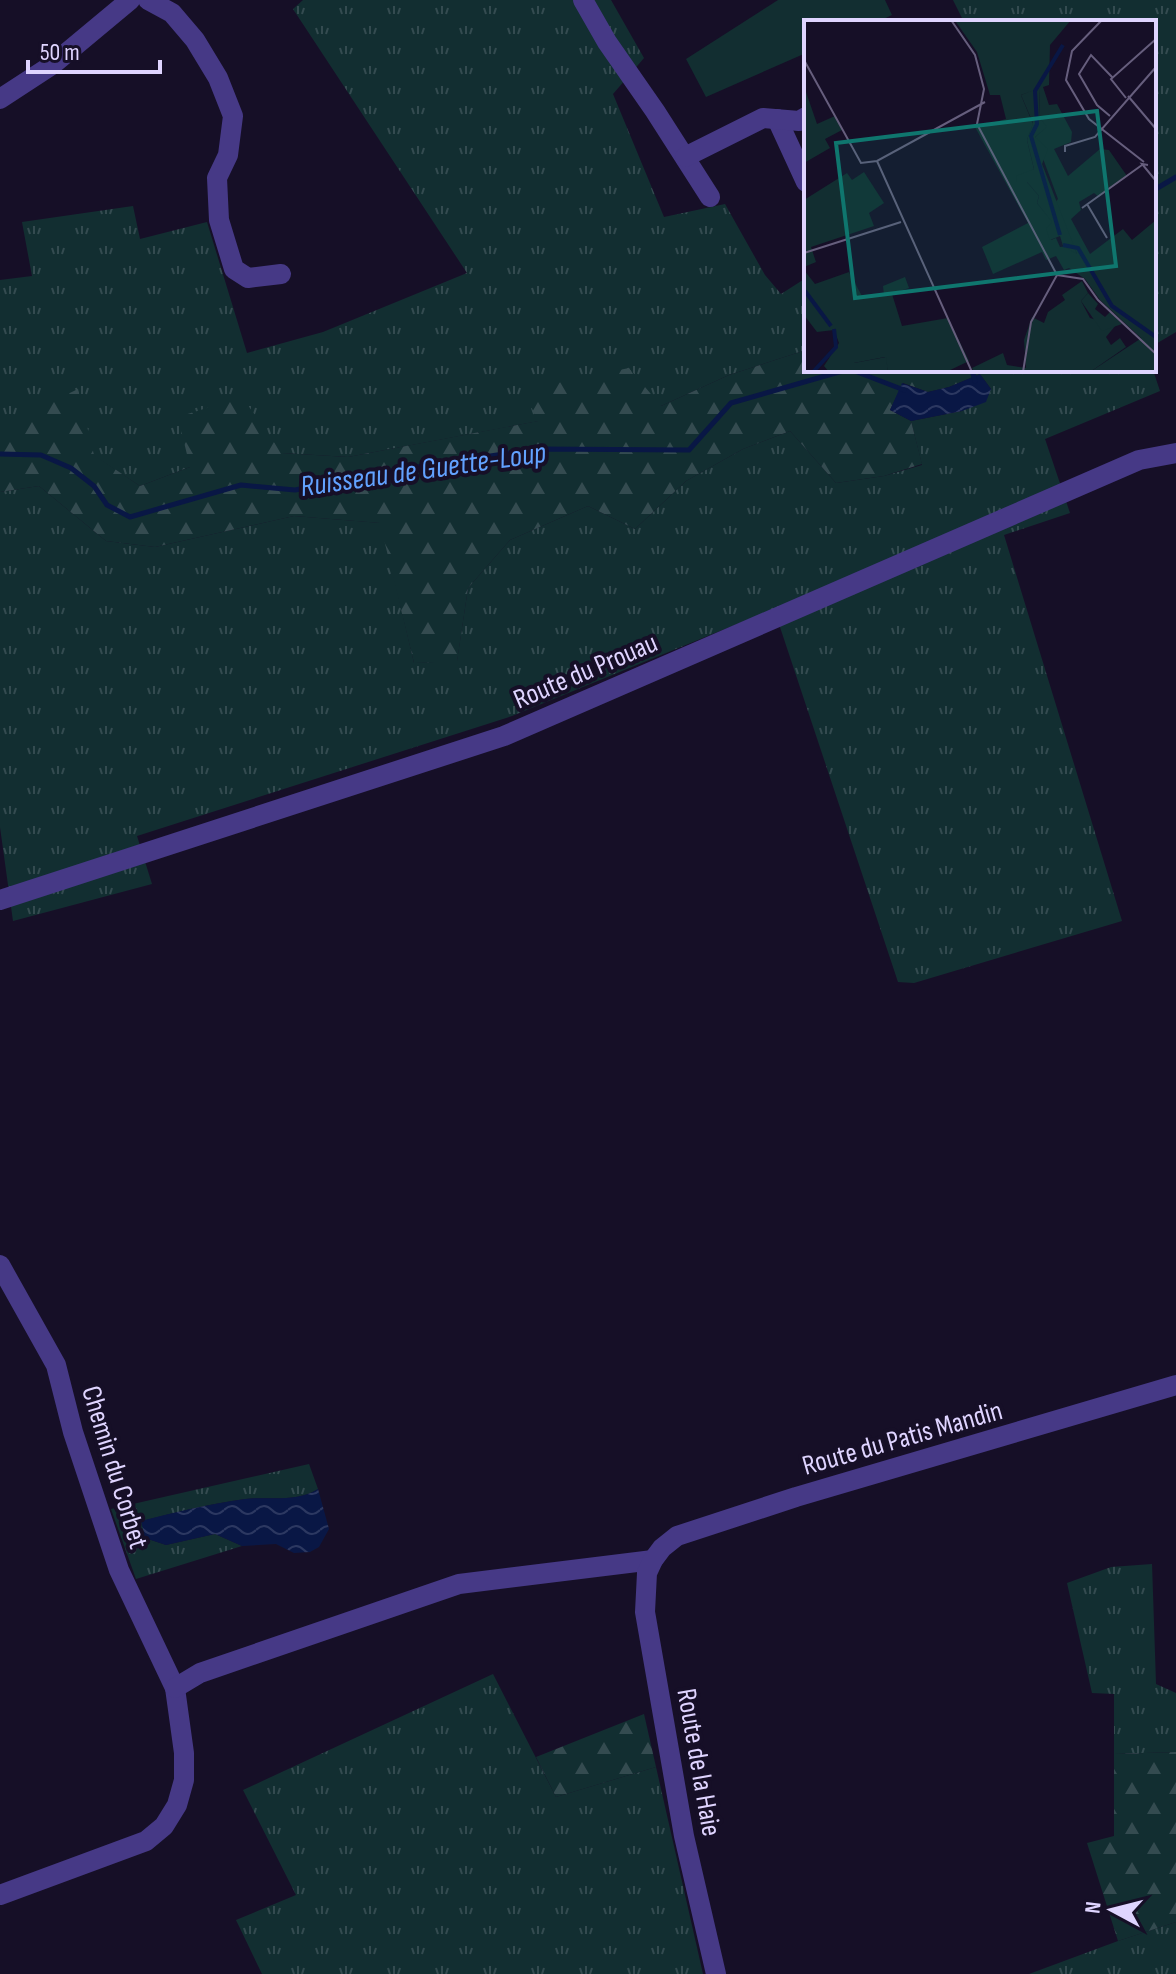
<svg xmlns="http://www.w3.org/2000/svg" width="1176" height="1974" font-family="'Sofia Sans Condensed',sans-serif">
  <defs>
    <pattern id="grass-tufts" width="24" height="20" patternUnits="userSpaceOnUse" patternTransform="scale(2)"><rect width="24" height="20" fill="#122e31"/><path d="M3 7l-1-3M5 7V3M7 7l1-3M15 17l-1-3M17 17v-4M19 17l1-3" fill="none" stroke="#344b50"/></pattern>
    <pattern id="forest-firs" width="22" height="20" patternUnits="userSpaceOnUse" patternTransform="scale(2)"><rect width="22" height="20" fill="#122e31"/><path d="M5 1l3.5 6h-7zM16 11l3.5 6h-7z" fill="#344b50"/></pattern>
    <pattern id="water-waves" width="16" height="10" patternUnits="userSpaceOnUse" patternTransform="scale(2)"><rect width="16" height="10" fill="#091745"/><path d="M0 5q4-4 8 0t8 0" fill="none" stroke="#2c3861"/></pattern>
  </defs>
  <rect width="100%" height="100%" fill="#160f27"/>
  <g fill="url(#grass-tufts)">
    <polygon points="303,0 611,0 644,58 613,94 664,217 725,204 765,275 781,294 806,278 806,350 729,375 661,406 524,390 539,421 348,457 282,453 190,467 140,486 93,455 0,427 0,280 32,276 22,222 133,206 140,239 207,222 247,353 323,332 467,273 293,9"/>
    <polygon points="953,0 1176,0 1176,332 1154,345 1154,22 964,22"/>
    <polygon points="980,370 1153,370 1160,391 1045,439 1070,513 1004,535 1122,921 914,983 898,982 774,609 512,716 137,836 152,884 13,921 0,827 0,492 39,486 106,541 155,547 294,516 381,523 414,663 457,661 468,588 510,540 588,506 635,529 686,481 743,449 790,431 836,483 884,476 922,465 911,421 962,411 991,389 980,374"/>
    <path d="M309,1464L318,1489C296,1503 268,1496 245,1499C210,1504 176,1512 142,1521L145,1538L166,1545L215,1534L242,1546L136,1579L111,1509Z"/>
    <polygon points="1152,1564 1156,1684 1176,1693 1176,1752 1114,1754 1114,1694 1092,1693 1067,1583 1111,1567"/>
    <polygon points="493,1674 556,1797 656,1767 703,1974 262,1974 236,1920 296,1895 243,1790"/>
    <polygon points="1176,1922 1176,1974 1029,1974 1118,1941"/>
  </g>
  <g fill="url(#forest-firs)">
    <polygon points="806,350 806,370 980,370 980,374 949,387 928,392 903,383 890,410 911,421 922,464 884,476 836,483 790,431 743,449 686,481 635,529 588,506 510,540 468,588 457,662 414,663 380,523 294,516 155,547 106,541 39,486 0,492 0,427 78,389 94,455 140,486 190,467 178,417 242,397 282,453 348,457 538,421 523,390 629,368 661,406 729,375"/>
    <polygon points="644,1714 656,1767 556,1797 536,1757"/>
    <polygon points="1176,1752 1176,1922 1118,1941 1087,1843 1114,1836 1114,1754"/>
  </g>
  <polygon fill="#122e31" points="778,0 885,0 892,15 877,22 806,22 806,53 706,97 686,59"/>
  <g fill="url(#water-waves)">
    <polygon points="980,374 991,389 986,402 962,411 911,421 890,410 902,383 928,392 949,387"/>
    <path d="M318,1489L329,1529L319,1547L310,1552L294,1553L276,1544L242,1546L215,1534L166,1545L145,1538L141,1521C175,1512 210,1504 245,1499C268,1496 296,1503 318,1489Z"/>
  </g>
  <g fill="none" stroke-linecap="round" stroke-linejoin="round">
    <g stroke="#091745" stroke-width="5">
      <polyline points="1154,190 1176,177"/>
      <polyline points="852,370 904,390"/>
      <polyline points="972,370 975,381"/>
      <polyline points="0,454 41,455 71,468 94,486 107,505 130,517 241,485 295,490 397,470 537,449 689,450 731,403 846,370"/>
    </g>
    <g stroke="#463986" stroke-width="20">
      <polyline points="148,0 172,13 195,40 218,78 233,116 228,155 217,178 219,220 234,269 248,278 281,274"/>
      <polyline points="583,0 607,42 655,111 710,197"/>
      <polyline points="0,99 52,65 130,0"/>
      <polyline points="777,119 806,182"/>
      <polyline points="685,157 763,118 799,121 806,117"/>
      <polyline points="0,900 504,736 1139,460 1176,453"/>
      <polyline points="0,1265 56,1365 73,1432 119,1570 175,1688 184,1753 184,1780 177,1805 164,1826 146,1841 0,1895"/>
      <polyline points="175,1688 200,1673 459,1584 653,1560"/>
      <polyline points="716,1974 684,1836 645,1612 647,1573 653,1560 662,1548 677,1536 796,1497 1176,1385"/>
    </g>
  </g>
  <g text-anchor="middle" stroke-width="8" stroke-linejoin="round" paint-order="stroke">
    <g font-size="28" fill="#dfd4ff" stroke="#160f27">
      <text transform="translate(585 670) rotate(-23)" y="10">Route du Prouau</text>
      <text transform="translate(902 1437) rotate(-16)" y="10">Route du Patis Mandin</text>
      <text transform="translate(116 1467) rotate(73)" y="10">Chemin du Corbet</text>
      <text transform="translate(700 1762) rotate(80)" y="10">Route de la Haie</text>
    </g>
    <g font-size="30" font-style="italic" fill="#62a2ff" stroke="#160f27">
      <text transform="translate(423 469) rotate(-8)" y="10">Ruisseau de Guette-Loup</text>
    </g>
  </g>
  <g transform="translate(804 20)">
    <rect width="352" height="352" fill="#160f27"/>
    <path d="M267,0L246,25L245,65L239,67L245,85L253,84L268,112L267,122L250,129L264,156L296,129L305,130L323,156L295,177L290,173L275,182L277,190L267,199L286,234L319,209L328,220L352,200V332L296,280L281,259L265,248L260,250L252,236L242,240L238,232L189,254L178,227L224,203L171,107L202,99L196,75H186L173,32L152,2ZM235,69L236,98L242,107L231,117L254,179L250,184L273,234L265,226L256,227L252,218L247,220L249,202L233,183L235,176L223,162L213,161L230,149L223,120L229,104L217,75ZM2,72L13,104L31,96L38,110L21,119L26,128L0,143ZM60,152L80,183L65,193L70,206L7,227L12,242L0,247V180L43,153L48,160ZM0,250L11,264L45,252L59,278L80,275L79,266L101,257L105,268L88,274L98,306L144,298L165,341L142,352H84L81,337L50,343V352H25L20,346L35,323L30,310L13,312L0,295ZM278,261L284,273L277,281L286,298L312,305L302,317L307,325L316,318L322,327L286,352H170L168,348L199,333L203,345L222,348L220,320L228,297L240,303L244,292L261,280L258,275Z" fill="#122e31" fill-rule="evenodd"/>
    <path d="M235,68L236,98L243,107L231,117L244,129L238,144L273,234L259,226L256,216L246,220L242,209L248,202L233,183L235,176L223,162H213L212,156L230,149L223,120L229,103L217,75ZM284,273L294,284L291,289L301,297L306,292L318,304L298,311L277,281ZM339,317L352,332V352H286ZM82,337L84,352H50V343Z" fill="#122e31"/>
    <path fill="none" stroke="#091745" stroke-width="4" d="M256,215L227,116L233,104L231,71L259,25M259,225L274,228L308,286L352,317M1,271L27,306M9,352L32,327L30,309"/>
    <path fill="none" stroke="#665e7d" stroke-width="2" d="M147,0L171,35L180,69L173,104L253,255L227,302L219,352M298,0L268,31L262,60L285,99L340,142M0,40L57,143L73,141L181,82M324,76L352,109M322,78L307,59L352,19M306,96L293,85L275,54L287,35L308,57M261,132V126L291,117L352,47M73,141L168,352M344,145L338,144L352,161M283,184L303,218M278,188L338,145M0,233L97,202M253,255L279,259L294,280L352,334"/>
    <path fill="#0f766e" fill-opacity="0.15" stroke="#0f766e" stroke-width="4" d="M293,91L312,246L51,278L32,123Z"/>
    <rect width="352" height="352" fill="none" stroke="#dfd4ff" stroke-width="4"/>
  </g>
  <g transform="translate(1112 1910) rotate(277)" stroke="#160f27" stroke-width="6" paint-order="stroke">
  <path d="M0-6L14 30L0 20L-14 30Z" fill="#dfd4ff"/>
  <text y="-12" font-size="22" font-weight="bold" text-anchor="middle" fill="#dfd4ff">N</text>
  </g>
  <path d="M28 60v12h132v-12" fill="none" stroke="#dfd4ff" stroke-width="4"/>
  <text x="40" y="60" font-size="24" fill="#dfd4ff" stroke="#160f27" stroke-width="6" paint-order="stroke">50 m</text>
</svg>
